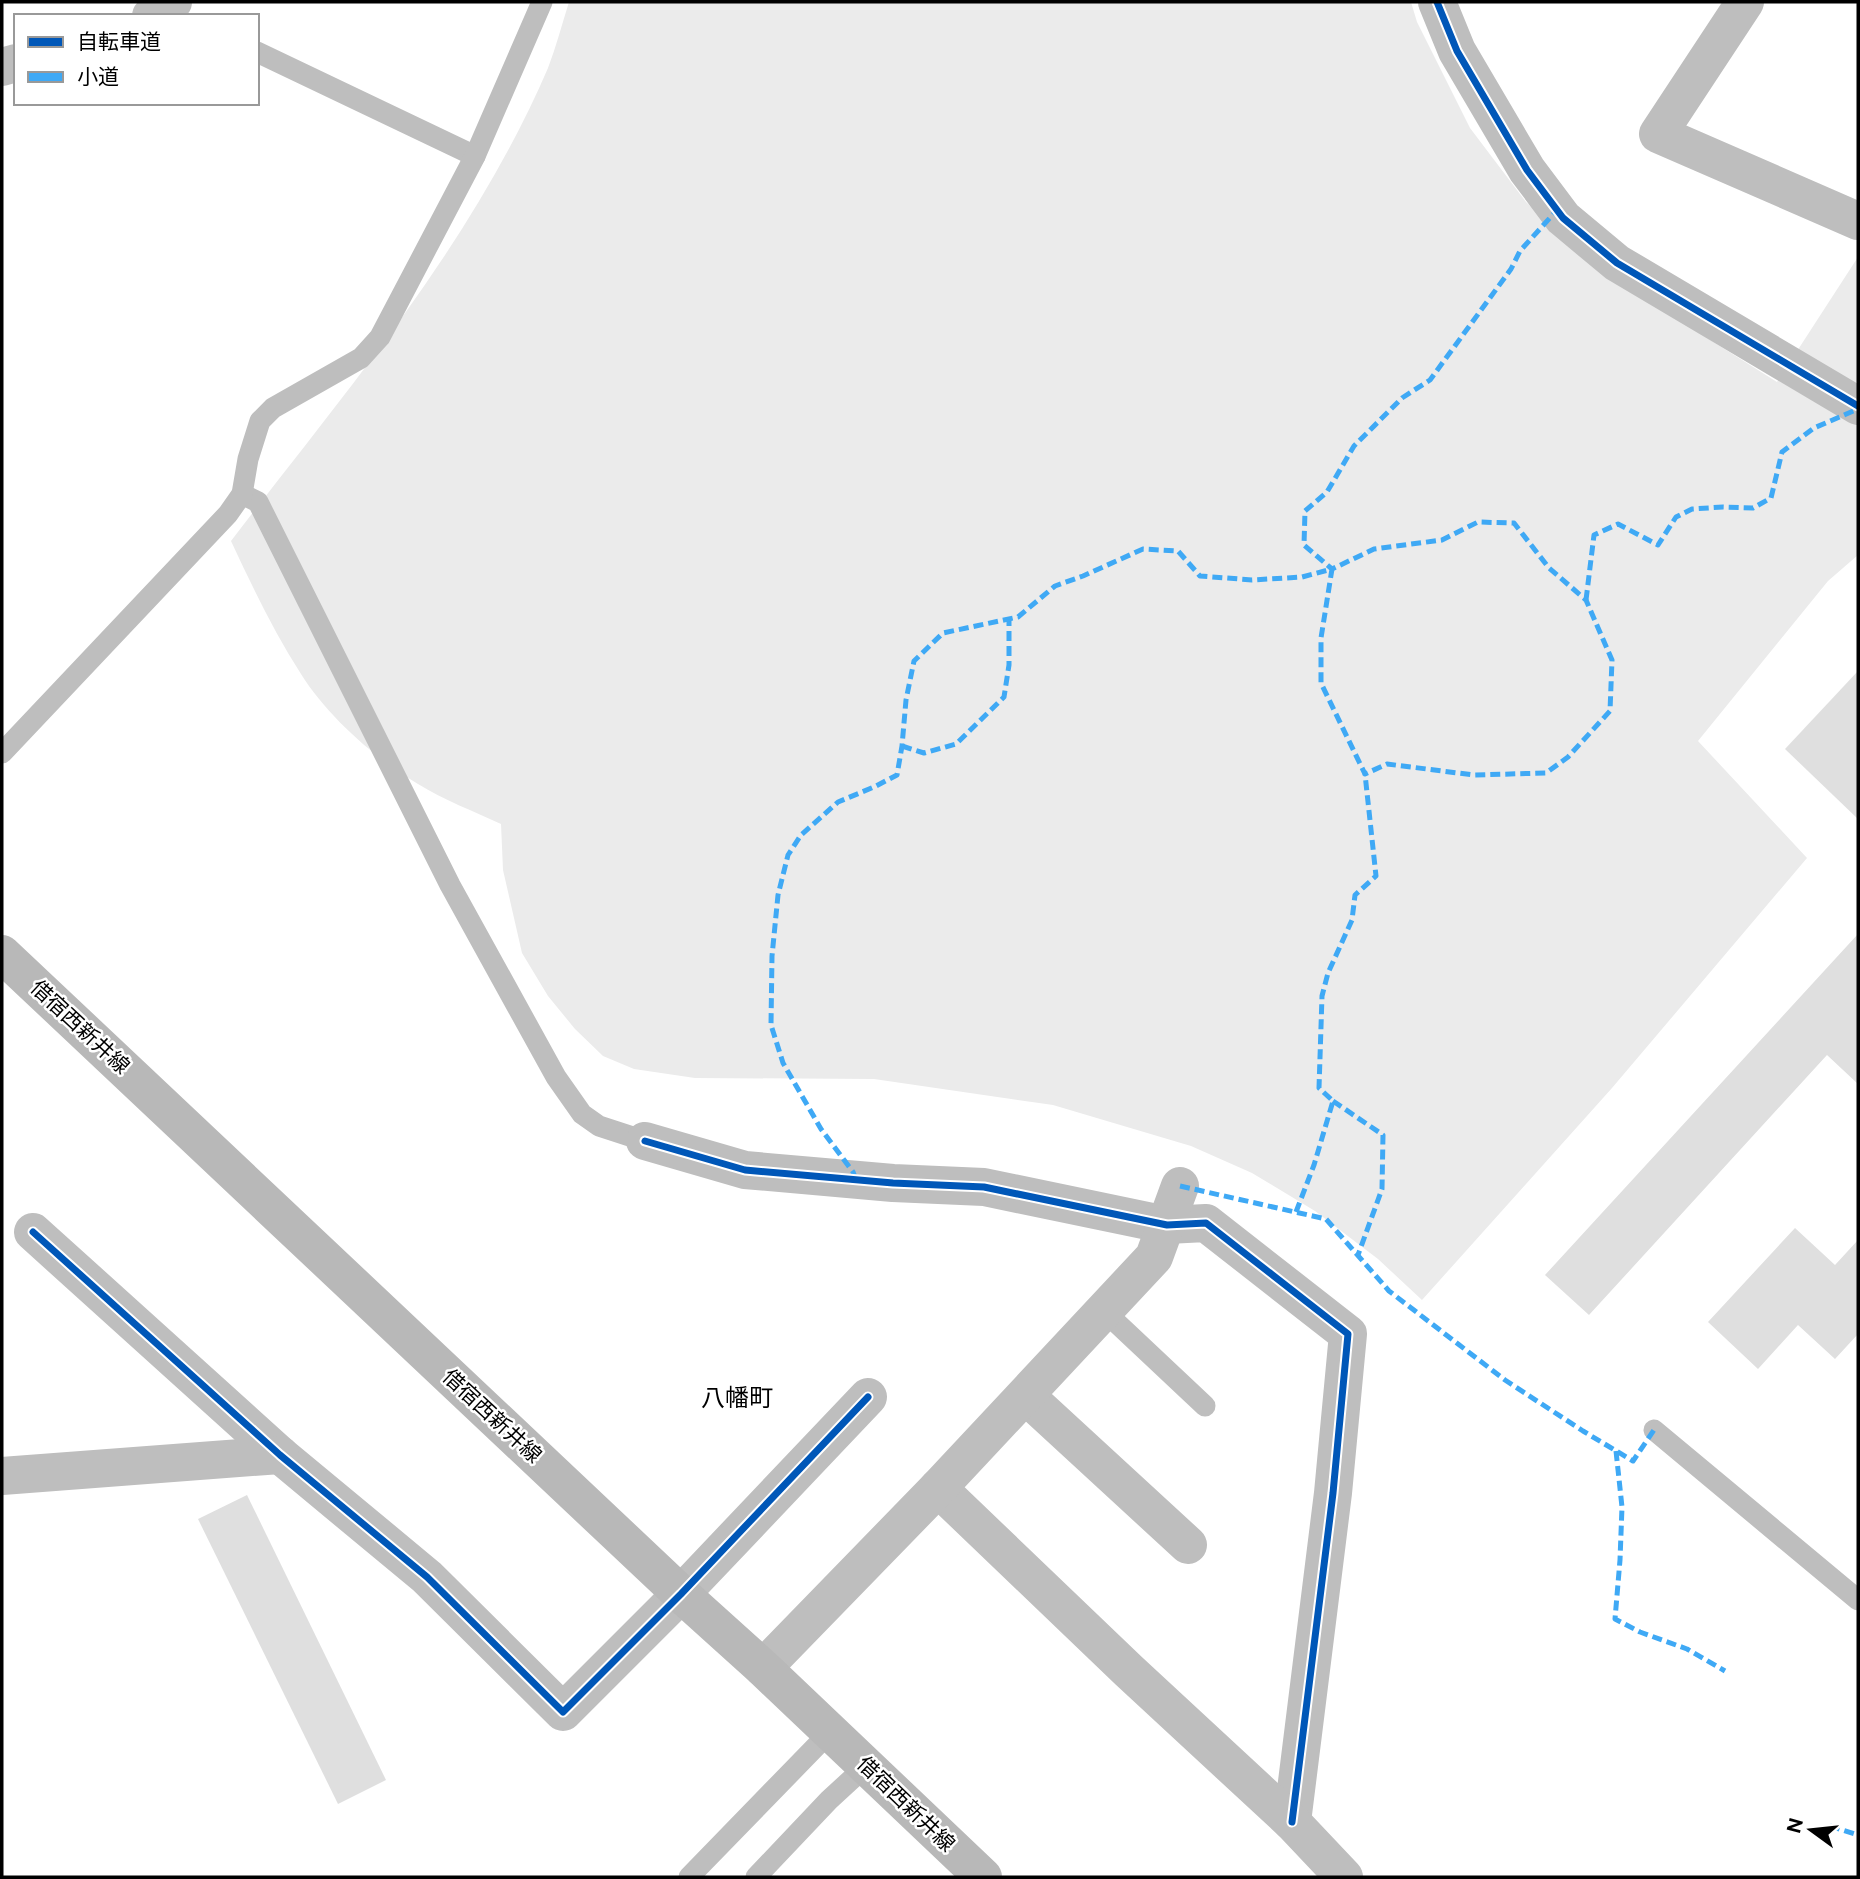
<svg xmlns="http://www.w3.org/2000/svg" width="1860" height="1879" font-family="'Public Sans','Noto Sans JP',sans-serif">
  <rect width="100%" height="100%" fill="#fff"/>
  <path fill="#ebebeb" d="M569,2H1411L1417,22L1470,128L1526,202L1599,270L1777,382L1858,257V555L1828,581L1698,741L1807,858L1612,1088L1422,1300L1378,1259L1315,1211L1252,1173L1191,1146L1053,1105L874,1079L695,1078L634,1069L603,1056L575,1029L548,996L522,953L503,870L501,824C473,811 444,800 418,784C375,758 328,717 301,674C274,632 252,586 231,541C346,391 473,243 548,68C556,47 562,24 569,2Z"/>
  <g fill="#dfdfdf">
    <polygon points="1858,671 1858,819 1785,749"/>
    <polygon points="1858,934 1858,1084 1827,1055 1589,1315 1545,1275"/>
    <polygon points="1795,1228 1835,1265 1858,1240 1858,1334 1835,1359 1798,1325 1758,1369 1708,1322"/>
    <polygon points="247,1495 386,1780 338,1804 198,1519"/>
  </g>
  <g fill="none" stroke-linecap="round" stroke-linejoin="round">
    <g stroke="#bebebe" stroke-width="21">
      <polyline points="257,52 475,156"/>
      <polyline points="242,494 258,502 450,885 556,1077 582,1114 599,1126 645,1141"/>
      <polyline points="2,753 228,514 242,494 248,459 260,421 273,408 361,358 380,337 475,156 542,2"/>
      <polyline points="1104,1311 1205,1406"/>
      <polyline points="1654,1430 1858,1600"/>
      <polyline points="689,1877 830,1732"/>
      <polyline points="756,1877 829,1800 866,1766"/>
    </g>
    <g stroke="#bebebe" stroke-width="38">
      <polyline points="1437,2 1457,51 1527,170 1563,218 1617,263 1858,406"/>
      <polyline points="1745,2 1658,134 1858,221"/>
      <polyline points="151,16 167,9 173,2"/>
      <polyline points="2,67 16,63"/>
      <polyline points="645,1141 745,1170 893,1183 984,1187 1167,1225 1206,1223 1348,1334 1333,1493 1292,1822"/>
      <polyline points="33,1232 280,1455 427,1577 563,1712 681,1594 868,1397"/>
      <polyline points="1026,1396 1188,1545"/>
      <polyline points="2,1476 280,1455"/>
      <polyline points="938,1488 1129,1671 1292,1822 1344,1877"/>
      <polyline points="763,1668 938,1488 1154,1257 1180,1186"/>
    </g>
    <polyline stroke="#b8b8b8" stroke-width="38" points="2,954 681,1594 763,1668 983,1877"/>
    <g stroke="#3fa9f5" stroke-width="5" stroke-dasharray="10 5" stroke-linecap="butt">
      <polyline points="1586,600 1594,535 1618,524 1658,545 1676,517 1692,509 1723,507 1753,508 1771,498 1782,452 1814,428 1858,409"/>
      <polyline points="902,746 924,753 956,744 1004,697 1009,665 1009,619"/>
      <polyline points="1333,1101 1383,1135 1382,1189 1358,1255"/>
      <polyline points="856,1180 853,1172 821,1129 783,1063 771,1025 772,956 778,895 788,855 801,835 838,802 874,787 897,775 902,746 906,700 914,661 943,633 1018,617 1055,586 1083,576 1143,549 1178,551 1200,576 1252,580 1302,577 1332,569 1321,638 1321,683 1365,774 1387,764 1474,775 1546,773 1568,757 1610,711 1612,660 1586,600 1549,568 1514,523 1478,522 1442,540 1374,549 1332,569 1304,545 1305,511 1327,492 1354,446 1402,398 1430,380 1511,269 1520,251 1557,210"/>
      <polyline points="1180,1186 1326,1219 1389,1291 1505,1380 1583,1431 1633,1461 1654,1430"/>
      <polyline points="1296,1212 1314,1165 1333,1101 1319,1088 1322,996 1328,973 1352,920 1355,895 1376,876 1365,774"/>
      <polyline points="1616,1451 1622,1507 1620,1560 1615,1619 1640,1632 1687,1649 1725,1671"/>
      <polyline points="1830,1826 1858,1835"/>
    </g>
    <defs>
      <g id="cycleway">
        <polyline points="1437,2 1457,51 1527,170 1563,218 1617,263 1858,406"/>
        <polyline points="645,1141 745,1170 893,1183 984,1187 1167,1225 1206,1223 1348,1334 1333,1493 1292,1822"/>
        <polyline points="33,1232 280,1455 427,1577 563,1712 681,1594 868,1397"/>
      </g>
    </defs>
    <use href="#cycleway" stroke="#fff" stroke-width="11"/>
    <use href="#cycleway" stroke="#0057b8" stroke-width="7"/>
  </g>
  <g text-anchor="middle" stroke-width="5" stroke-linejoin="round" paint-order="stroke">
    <g font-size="21" fill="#000" stroke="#fff">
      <text transform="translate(80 1027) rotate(43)" y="7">借宿西新井線</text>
      <text transform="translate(492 1416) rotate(43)" y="7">借宿西新井線</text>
      <text transform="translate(906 1804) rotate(44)" y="7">借宿西新井線</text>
    </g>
    <g font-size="24" fill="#000" stroke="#fff">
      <text x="737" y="1406">八幡町</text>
    </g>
  </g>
  <rect width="1860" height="1879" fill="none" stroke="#000000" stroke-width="7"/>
  <rect x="14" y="14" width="245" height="91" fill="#ffffff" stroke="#999999" stroke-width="2"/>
  <rect x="28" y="37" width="35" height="10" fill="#0057b8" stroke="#999999" stroke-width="2"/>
  <text x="77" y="49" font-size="21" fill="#000000">自転車道</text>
  <rect x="28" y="72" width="35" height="10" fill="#3fa9f5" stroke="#999999" stroke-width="2"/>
  <text x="77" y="84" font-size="21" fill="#000000">小道</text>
  <g transform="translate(1811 1830) rotate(285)" stroke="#ffffff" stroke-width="5" paint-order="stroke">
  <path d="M0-5L12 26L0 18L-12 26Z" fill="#000000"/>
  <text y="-10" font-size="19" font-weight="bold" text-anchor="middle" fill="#000000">N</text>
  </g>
</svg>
